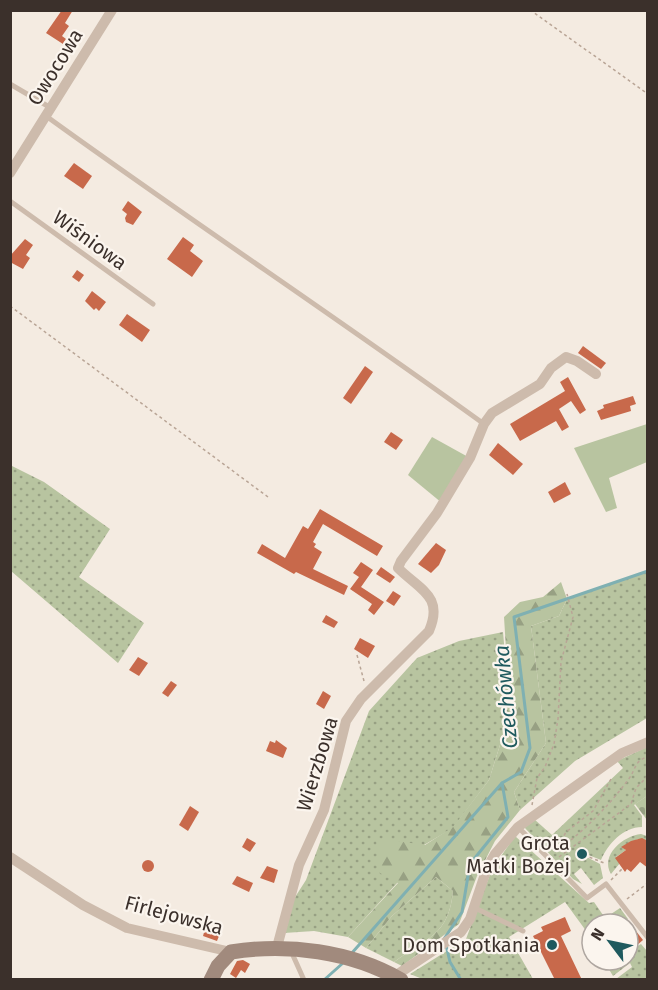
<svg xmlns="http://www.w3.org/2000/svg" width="658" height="990" font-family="'Fira Sans',sans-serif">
  <defs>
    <pattern id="grass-dots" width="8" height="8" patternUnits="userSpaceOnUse" patternTransform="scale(1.5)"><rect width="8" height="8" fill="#b8c4a0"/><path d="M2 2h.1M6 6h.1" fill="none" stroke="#97a083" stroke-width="1.8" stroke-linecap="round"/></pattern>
    <pattern id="forest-firs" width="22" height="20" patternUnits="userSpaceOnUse" patternTransform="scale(1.5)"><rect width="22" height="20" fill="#b8c4a0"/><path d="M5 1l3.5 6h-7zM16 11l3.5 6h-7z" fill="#97a083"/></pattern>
    <pattern id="cemetery-stones" width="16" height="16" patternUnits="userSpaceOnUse" patternTransform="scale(1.5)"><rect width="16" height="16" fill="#b8c4a0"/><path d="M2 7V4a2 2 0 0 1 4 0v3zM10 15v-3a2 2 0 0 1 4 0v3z" fill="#97a083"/></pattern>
  </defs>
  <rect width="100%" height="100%" fill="#f4ebe1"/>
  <g fill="url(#grass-dots)">
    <polygon points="10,465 44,482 110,529 79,577 144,623 118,663 11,571"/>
    <polygon points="647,571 647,718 575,761 520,810 514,792 546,743 531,626 559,616 567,599"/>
    <polygon points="503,632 510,713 489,780 453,828 424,845 398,882 348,937 314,931 284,933 290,905 306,880 369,711 417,658 459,641"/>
    <path d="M647,747V796L634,805L642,816V827C623,827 608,844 601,860L586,854L584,850L579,853L600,864L603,878L594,885L581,868L574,874L582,884L573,879L524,827L534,819L552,835L623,768L617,761Z"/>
    <path d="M641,834L647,836V841L638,839L622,847L626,850L616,857L620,863L611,874C600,855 623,836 641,834Z"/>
    <polygon points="515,836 589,903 594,902 605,918 620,908 628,919 621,924 592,924 592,939 565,902 509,937 533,979 425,980 410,974 466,939 492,869"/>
    <path d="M436,877L453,891C449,935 427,938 394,962L366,948L392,916Z"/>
    <polygon points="641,944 647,951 647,979 616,979 632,967 630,963 613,976 607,966 616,960 628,960 628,952"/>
  </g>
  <path fill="url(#forest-firs)" d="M561,582L567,599L559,616L531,626L546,743L514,792L520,810L495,841L477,876L459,924L402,966L394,962C427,938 449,935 453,891L436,877L392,916L366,948L348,937L398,883L380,873L376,838L425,845L453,827L489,780L510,713L504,617L520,602L543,597Z"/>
  <polygon fill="url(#cemetery-stones)" points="647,796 647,820 635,804"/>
  <g fill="#b8c4a0">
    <polygon points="647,424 647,462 609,478 617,508 606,512 574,448"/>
    <polygon points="432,437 470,458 442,503 408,475"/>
  </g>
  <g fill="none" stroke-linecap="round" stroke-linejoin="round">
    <g stroke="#7fb0b2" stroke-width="3">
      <polyline points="444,939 462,912 470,864 508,817 502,783"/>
      <polyline points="446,945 450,962 461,980"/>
      <polyline points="351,954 502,783 521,772 530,748 514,617 648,571"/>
      <polyline points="324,980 343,963"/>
    </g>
  </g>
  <g fill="#c8694b">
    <polygon points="62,10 73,10 65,23 69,26 62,36 66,39 63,44 46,33"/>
    <polygon points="74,163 92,176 83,189 64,176"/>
    <polygon points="128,201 142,212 133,225 126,222 125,218 127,214 122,210"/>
    <polygon points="183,237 194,245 190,251 203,261 192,277 167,259"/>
    <polygon points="25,239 33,245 26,255 30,258 23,269 10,262 10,256"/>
    <polygon points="77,270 84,275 79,282 72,277"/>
    <polygon points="92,291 106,302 99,311 96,308 94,310 85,301"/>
    <polygon points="127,314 150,330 142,342 119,325"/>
    <polygon points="583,346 606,363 601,369 578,353"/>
    <polygon points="365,366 373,372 351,404 343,398"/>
    <polygon points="568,377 586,410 580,414 571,401 559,409 569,427 562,431 556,421 520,441 510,424 565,391 560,382"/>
    <polygon points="633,396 636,404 630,406 631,411 601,420 597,411 604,408 603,405"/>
    <polygon points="391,432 403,440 396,450 384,442"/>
    <polygon points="498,443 523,464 513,475 489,455"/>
    <polygon points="565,482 571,494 554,503 548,492"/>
    <polygon points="320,509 383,546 377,556 323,524 313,542 316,544 314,547 322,552 313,569 348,586 344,595 296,572 294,574 257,553 262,544 285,558 303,526 308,529"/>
    <polygon points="436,543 446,550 439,565 431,573 418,564"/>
    <polygon points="361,562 373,570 361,587 384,602 374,615 368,610 372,604 350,589 359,577 353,573"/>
    <polygon points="381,567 395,577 390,583 376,574"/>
    <polygon points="393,591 401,596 394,606 386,601"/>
    <polygon points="326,615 338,622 334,628 322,622"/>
    <polygon points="360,638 375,646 368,658 354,649"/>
    <polygon points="138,657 148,663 139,676 129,670"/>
    <polygon points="171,681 177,685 168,697 162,693"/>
    <polygon points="323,691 331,696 324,709 316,704"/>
    <polygon points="276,740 287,748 283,758 266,751 270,741 275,743"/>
    <polygon points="190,806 199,812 188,831 179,825"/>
    <polygon points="247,838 256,843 250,852 242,847"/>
    <polygon points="642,838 648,841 648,868 640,862 631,872 627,869 625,872 615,858 626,850 621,847 631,841"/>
    <circle cx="148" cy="866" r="6"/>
    <polygon points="267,866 278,870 274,883 260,878"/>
    <polygon points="237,876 253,883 249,892 232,884"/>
    <polygon points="565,917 571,931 561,936 582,980 555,980 533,936 543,931 541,927"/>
    <polygon points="628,921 643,940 636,946 628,935"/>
    <polygon points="205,929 219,936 217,941 203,936"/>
    <polygon points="243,960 250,964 245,973 241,970 236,978 230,974 237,961"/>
  </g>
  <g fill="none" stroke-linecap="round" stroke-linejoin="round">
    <g stroke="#b9a596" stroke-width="1.5" stroke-dasharray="3 3" stroke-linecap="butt">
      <polyline points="530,10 648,94"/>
      <polyline points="10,306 268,497"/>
      <polyline points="357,655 364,681"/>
      <path d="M611,779L593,811L566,832L560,843L566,844C590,825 610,804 628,780C636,770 634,760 648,757"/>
      <polyline points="532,805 537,778 545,767 554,744 558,719 561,662 573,617 567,594"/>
      <polyline points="584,855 604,863"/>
      <polyline points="559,857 631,804 636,788 648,776"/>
      <polyline points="611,880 622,869"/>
      <polyline points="627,899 648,883"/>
    </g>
    <g stroke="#cdbbac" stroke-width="5">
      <polyline points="10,84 51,108"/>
      <path d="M46,116C191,221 339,319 484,424"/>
      <polyline points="10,201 153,304"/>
      <polyline points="518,827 587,898 606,884 648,938"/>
      <polyline points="475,908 523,931"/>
      <polyline points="291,951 304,980"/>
    </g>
    <g stroke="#cdbbac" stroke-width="10">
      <polyline points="10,173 112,10"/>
      <polyline points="10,857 83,905 127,928 231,952"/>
      <path d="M277,947L299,865L324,810L346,721L361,699L429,631C444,596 420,590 398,568L401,561L437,513L470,458L484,424L492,413L540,384L551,368L566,357L577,361L596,374"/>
      <polyline points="395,976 461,932 470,919 487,868 495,854 518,827 622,753 648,742"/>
    </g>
    <path stroke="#a18a7d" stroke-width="15" d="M211,980L218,966L231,952C287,943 351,951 401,980"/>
  </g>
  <g fill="#1f5a5e" stroke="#fbf5ee" stroke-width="2">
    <circle cx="582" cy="854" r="6"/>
    <circle cx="552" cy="945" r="6"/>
  </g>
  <g text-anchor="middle" stroke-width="4.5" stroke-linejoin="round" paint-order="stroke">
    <g font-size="20" fill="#3b302b" stroke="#fbf5ee">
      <text transform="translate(55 67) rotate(-58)" y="7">Owocowa</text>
      <text transform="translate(90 240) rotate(36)" y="7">Wiśniowa</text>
      <text transform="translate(317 764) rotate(-73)" y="7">Wierzbowa</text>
      <text transform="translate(174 915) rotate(15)" y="7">Firlejowska</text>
    </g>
    <g font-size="20" fill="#3b302b" stroke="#fbf5ee" text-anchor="end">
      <text x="570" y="850">Grota<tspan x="570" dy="23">Matki Bożej</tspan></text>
      <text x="540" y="952">Dom Spotkania</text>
    </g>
    <g font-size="21" font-style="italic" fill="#1f5a5e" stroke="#fbf5ee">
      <text transform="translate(506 697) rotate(-95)" y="7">Czechówka</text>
    </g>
  </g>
  <rect width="658" height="990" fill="none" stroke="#3b302b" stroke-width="24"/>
  <g transform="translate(610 942) rotate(302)"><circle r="28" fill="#fbf5ee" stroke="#aea6a0" stroke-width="1.5"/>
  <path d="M0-4.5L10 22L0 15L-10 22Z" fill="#1f5a5e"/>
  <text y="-9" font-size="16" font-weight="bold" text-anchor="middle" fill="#3b302b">N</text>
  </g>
</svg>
